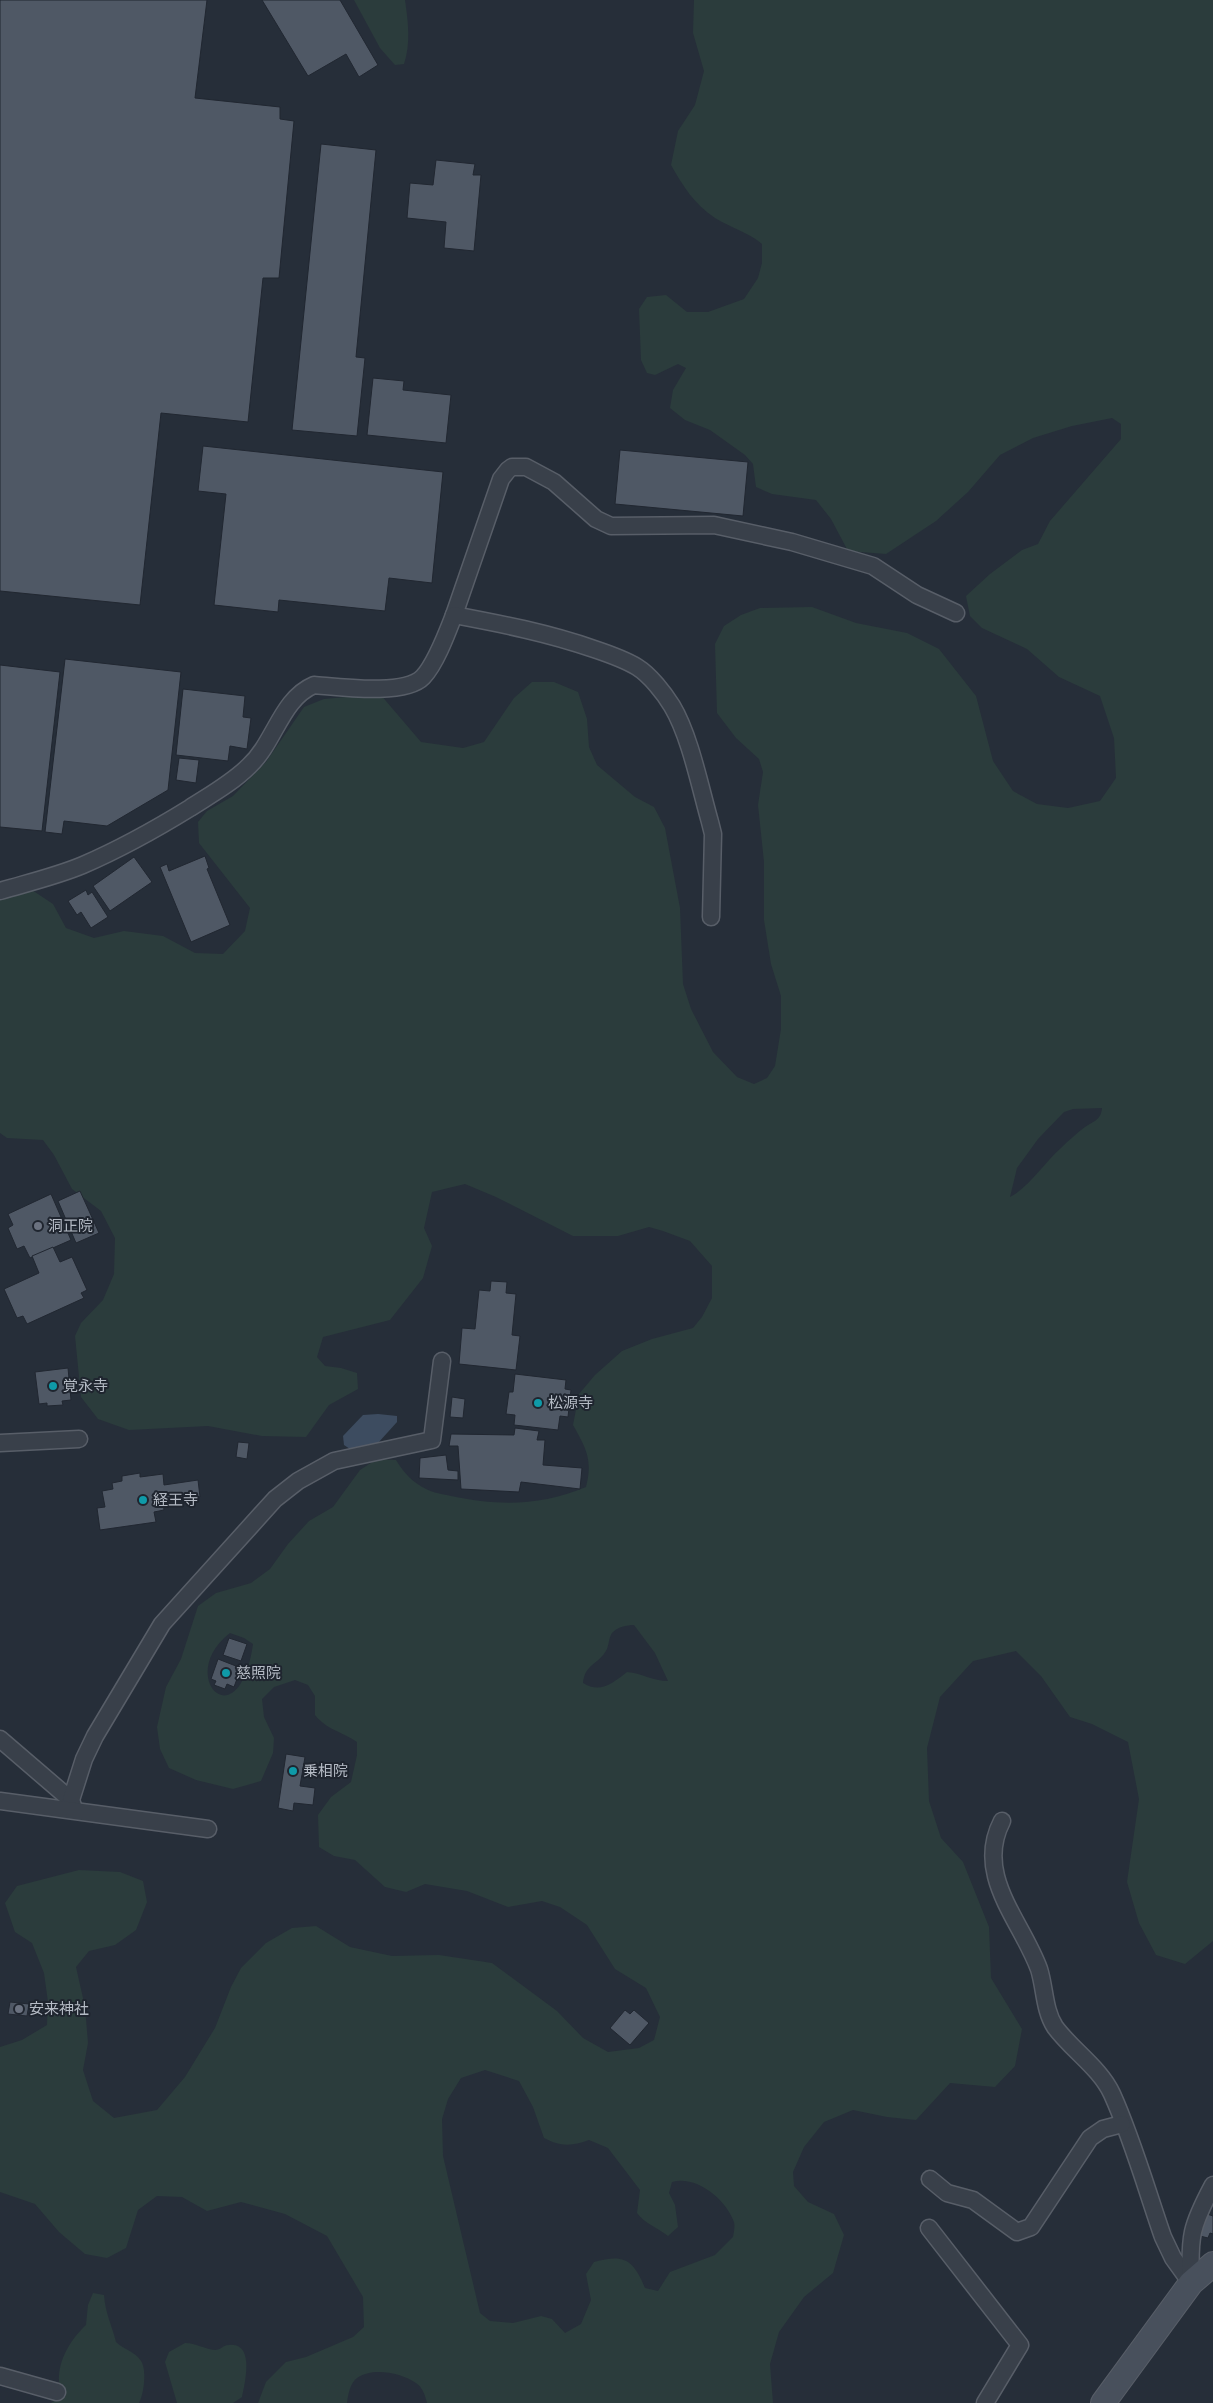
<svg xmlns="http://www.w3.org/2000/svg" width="1213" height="2403" font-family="'PT Sans','Noto Sans JP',sans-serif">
  <rect width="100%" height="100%" fill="#262e39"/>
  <g fill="#2b3c3c" fill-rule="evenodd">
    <path d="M354,0H405C408,21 411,43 404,64L395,65L380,48Z"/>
    <path d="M694,0H1213V1941L1185,1964L1156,1955L1139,1923L1127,1882L1139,1799L1128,1742L1092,1724L1070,1717L1041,1676L1016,1651L973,1661L940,1697L927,1748L929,1801L941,1838L963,1862L989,1927L991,1978L1022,2029L1015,2066L995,2087L950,2083L916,2120L887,2117L853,2110L824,2122L804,2147L793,2172L794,2186L808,2202L834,2214L844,2235L833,2273L804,2297L779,2332L770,2364L773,2403H427C425,2395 423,2388 416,2383C401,2373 373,2367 357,2378C350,2383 348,2395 347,2403H258L266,2382L286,2362L306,2357L353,2337L364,2327L363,2297L327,2236L285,2214L241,2202L207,2211L182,2197L157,2196L138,2210L126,2248L107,2258L85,2254L59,2232L35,2204L0,2192V2047L22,2040L47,2025L48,2002L44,1973L32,1943L15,1932L5,1903L17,1886L79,1870L120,1872L143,1881L147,1902L136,1930L115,1945L89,1951L76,1967L85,2007L88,2043L83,2070L93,2101L114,2118L157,2110L185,2077L215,2028L231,1987L241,1968L266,1943L292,1928L316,1926L350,1947L392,1956L439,1955L492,1963L557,2011L583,2038L608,2052L639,2048L654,2040L660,2017L646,1988L615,1969L587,1925L560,1907L542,1901L508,1907L467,1891L425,1884L406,1892L385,1887L355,1860L334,1856L319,1847L318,1815L331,1797L351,1782L357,1755V1742C341,1731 327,1730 315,1715V1696L308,1685L295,1680L274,1687L262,1699L264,1717L274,1738L273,1753L261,1781L233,1789L196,1780L169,1768L160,1749L157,1727L166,1687L181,1659L198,1606L216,1593L251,1583L270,1569L288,1544L309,1521L333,1507L360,1470L377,1459L396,1460C404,1473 412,1482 426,1489C433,1493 443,1494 451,1496C499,1506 541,1506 586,1487C593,1460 586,1448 573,1425L579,1394L595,1375L622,1351L652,1339L693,1328L702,1317L712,1298V1266L690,1241L663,1231L649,1227L618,1236H573L496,1197L465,1184L432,1192L424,1228L432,1246L423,1278L390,1320L323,1337L317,1357L325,1366L341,1368L357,1373L358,1389L329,1405L306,1437L262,1436L208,1426L129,1430L98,1419L81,1397L75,1336L81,1323L103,1300L114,1274L115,1238L101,1211L72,1189L54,1155L43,1140L7,1138L0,1133V899L32,890L53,904L66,928L94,938L124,931L163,936L195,953L223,954L245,931L250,908L199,843L198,822L207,811L233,796L266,762L304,707L324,699L380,694L421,742L463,748L484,742L514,698L532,682H554L578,692L587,719L589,747L597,765L635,797L654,807L665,828L680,908L683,984L691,1009L713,1052L737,1077L754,1084L767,1078L775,1066L781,1029V996L771,964L764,920V862L758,805L763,772L759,759L736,738L717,713L715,644L724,626L741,615L760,608L812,607L856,623L907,633L939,649L976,696L993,761L1013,791L1037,804L1068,808L1100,801L1116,778L1114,738L1100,696L1059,677L1027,649L982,628L970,616L966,596L990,574L1022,550L1038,544L1050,521L1121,439V424L1112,418L1072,426L1033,438L1000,455L968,492L936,521L886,554L848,551L831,519L816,500L772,494L756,487L753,464L745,455L710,430L685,420L670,408L673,390L686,368L678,364L655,375L647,373L641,360L639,309L647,297L666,295L687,312H708L744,299L758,278L762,263V244C748,232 731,228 715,218C694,204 683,186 671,165L678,131L695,105L704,71L693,33ZM1102,1108C1101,1120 1094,1121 1085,1127C1077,1133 1068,1141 1061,1148C1045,1162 1028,1188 1010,1197L1017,1168L1038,1139L1064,1112L1073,1109ZM634,1625L655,1653L668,1681C653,1681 641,1673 627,1672C613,1683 600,1694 583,1683C585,1663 599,1665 607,1649C609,1644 609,1637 612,1633C617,1627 627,1625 634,1625ZM230,1633L244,1638L253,1644C239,1743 174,1676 230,1633ZM485,2070L519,2081L533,2107L544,2138C561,2147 572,2146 589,2140L608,2148L640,2190L637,2213C645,2224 657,2227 668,2236L678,2227L675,2205L669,2193L672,2182C696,2175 726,2199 734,2222C735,2226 734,2232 733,2237L715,2255L670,2272L658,2291L645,2288C633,2259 624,2254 594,2262L586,2274L591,2300L581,2324L565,2333L552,2319L541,2316L513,2323L490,2321L480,2313L443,2156L442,2119L448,2099L461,2078Z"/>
    <path d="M93,2293L104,2295C105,2312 112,2326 116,2342C123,2349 136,2352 141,2361C147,2370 144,2394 139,2403H51L61,2396C62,2388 58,2383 59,2376C60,2357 72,2338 86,2325L88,2305Z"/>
    <path d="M185,2343C196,2343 204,2349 215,2350C221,2350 223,2345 229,2345C255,2342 245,2383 242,2397L233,2403H177L165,2362L169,2352Z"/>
  </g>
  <polygon fill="#3d4c60" points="378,1414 397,1416 397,1422 378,1443 350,1449 344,1445 343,1436 363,1415"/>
  <g fill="#4f5865" stroke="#212731">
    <polygon points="0,0 207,0 195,98 280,107 280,119 294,121 279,278 263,278 248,422 161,413 140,605 0,591"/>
    <polygon points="262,0 340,0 378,65 359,77 346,54 308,76"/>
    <polygon points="321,144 376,150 356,357 365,358 357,436 292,430"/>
    <polygon points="436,160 475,164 473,175 481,175 474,251 444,248 446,222 407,218 410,183 433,185"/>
    <polygon points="373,378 404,381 403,390 451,395 446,443 367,435"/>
    <polygon points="203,446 443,472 432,583 389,578 385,611 279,600 278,612 214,605 226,494 198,491"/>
    <polygon points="620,450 748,462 743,516 615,504"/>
    <polygon points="65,659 181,672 168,790 107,826 64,821 62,834 45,832"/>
    <polygon points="0,665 60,672 42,831 0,827"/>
    <polygon points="183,689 245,696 243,717 251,718 247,749 230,746 228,761 176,755"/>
    <polygon points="179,758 199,760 196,783 176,780"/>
    <polygon points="205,856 209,868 207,869 230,925 191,942 160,867 167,864 169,871"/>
    <polygon points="134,857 152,882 110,911 93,886"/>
    <polygon points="86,890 88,895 92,892 108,917 91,928 81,912 77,915 68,901"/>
    <polygon points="80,1191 99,1233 76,1243 58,1201"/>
    <polygon points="51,1194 71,1240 30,1258 24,1246 17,1249 8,1228 13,1225 8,1214"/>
    <polygon points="53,1247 60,1262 72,1257 87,1290 81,1293 84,1298 27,1324 23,1316 17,1318 4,1289 39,1273 32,1256"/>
    <polygon points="491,1281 507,1282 506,1293 516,1294 512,1335 520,1336 516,1370 459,1364 462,1328 475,1329 479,1290 490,1291"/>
    <polygon points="68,1368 71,1400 62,1401 63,1405 47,1406 47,1403 39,1404 35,1372"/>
    <polygon points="515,1374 566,1380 565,1389 571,1390 568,1417 560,1416 558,1430 514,1425 515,1415 506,1414 509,1392 513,1392"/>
    <polygon points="452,1397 465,1399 463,1418 450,1417"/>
    <polygon points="515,1428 539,1431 537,1440 545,1440 543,1465 582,1468 580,1489 521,1482 519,1492 461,1489 458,1446 449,1446 451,1434 514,1435"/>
    <polygon points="238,1442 249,1443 247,1459 236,1457"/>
    <polygon points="446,1455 448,1470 458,1471 458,1480 419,1478 420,1458"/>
    <polygon points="140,1473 140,1477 163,1474 164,1485 198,1480 200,1497 163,1503 164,1510 154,1512 156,1522 100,1530 97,1508 105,1507 102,1491 113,1489 112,1483 122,1481 122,1476"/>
    <polygon points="229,1638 247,1644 241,1661 223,1655"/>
    <polygon points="218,1659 241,1668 234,1687 227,1684 225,1689 214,1685 216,1681 211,1679"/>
    <polygon points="286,1754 305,1757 300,1786 315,1788 313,1805 294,1803 293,1811 278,1808"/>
    <polygon points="10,2002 29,2004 27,2016 8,2014"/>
    <polygon points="625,2010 630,2014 634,2010 649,2023 630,2045 610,2028"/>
    <polygon points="1207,2214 1213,2216 1213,2234 1210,2233 1208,2238 1200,2236"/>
  </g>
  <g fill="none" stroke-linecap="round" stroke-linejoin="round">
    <defs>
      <g id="street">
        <polyline points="454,615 501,479 508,470 512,467 526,467 554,482 596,519 611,526 714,525 792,542 873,566 917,595 956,613"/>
        <path d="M0,891C27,883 57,876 83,865C120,849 156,829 190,808C210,795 232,783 249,766C275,742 281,699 314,685C340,687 405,696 423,677C436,663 447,633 454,615C502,624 548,633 594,649C609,654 624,659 637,667C650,675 664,693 672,706C690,736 700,787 710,822L713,834L711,917"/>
        <polyline points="0,1443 79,1439"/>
        <polyline points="0,1739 71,1800 74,1809"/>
        <polyline points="71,1800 84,1759 95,1736 162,1624 275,1499 298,1481 334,1461 432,1440 442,1361"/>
        <polyline points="0,1801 208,1829"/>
        <path d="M1002,1821C974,1875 1021,1920 1039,1969C1045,1988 1044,2010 1055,2027C1072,2050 1100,2068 1112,2094C1132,2138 1147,2191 1163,2237L1173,2258L1191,2283"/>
        <polyline points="930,2179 947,2193 973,2200 1017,2232 1031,2227 1090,2138 1103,2129 1122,2124"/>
        <polyline points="929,2228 1020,2345 985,2403"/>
        <path d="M1191,2283C1189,2236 1191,2226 1213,2185"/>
        <polyline points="0,2376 57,2392"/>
      </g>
      <polyline id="secondary" points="1103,2403 1191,2283 1213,2264"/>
    </defs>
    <use href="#street" stroke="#585e68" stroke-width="19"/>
    <use href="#secondary" stroke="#585e68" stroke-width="26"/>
    <use href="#street" stroke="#39404a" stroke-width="16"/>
    <use href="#secondary" stroke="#48505c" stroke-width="24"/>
  </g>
  <g fill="#6b7280" stroke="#1f252f" stroke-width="2">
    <circle cx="38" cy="1226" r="5"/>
    <circle cx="19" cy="2009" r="5"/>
  </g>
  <g fill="#0f9aa8" stroke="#1f252f" stroke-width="2">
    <circle cx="53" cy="1386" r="5"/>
    <circle cx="538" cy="1403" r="5"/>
    <circle cx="143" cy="1500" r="5"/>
    <circle cx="226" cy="1673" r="5"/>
    <circle cx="293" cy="1771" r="5"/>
  </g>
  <g text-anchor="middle" stroke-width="4" stroke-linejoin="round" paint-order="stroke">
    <g font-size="15" fill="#b5bbc5" stroke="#1f252f" text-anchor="start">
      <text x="48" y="1231">洞正院</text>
      <text x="63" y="1391">覚永寺</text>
      <text x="548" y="1408">松源寺</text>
      <text x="153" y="1505">経王寺</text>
      <text x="236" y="1678">慈照院</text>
      <text x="303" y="1776">乗相院</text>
      <text x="29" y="2014">安来神社</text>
    </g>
  </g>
</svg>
